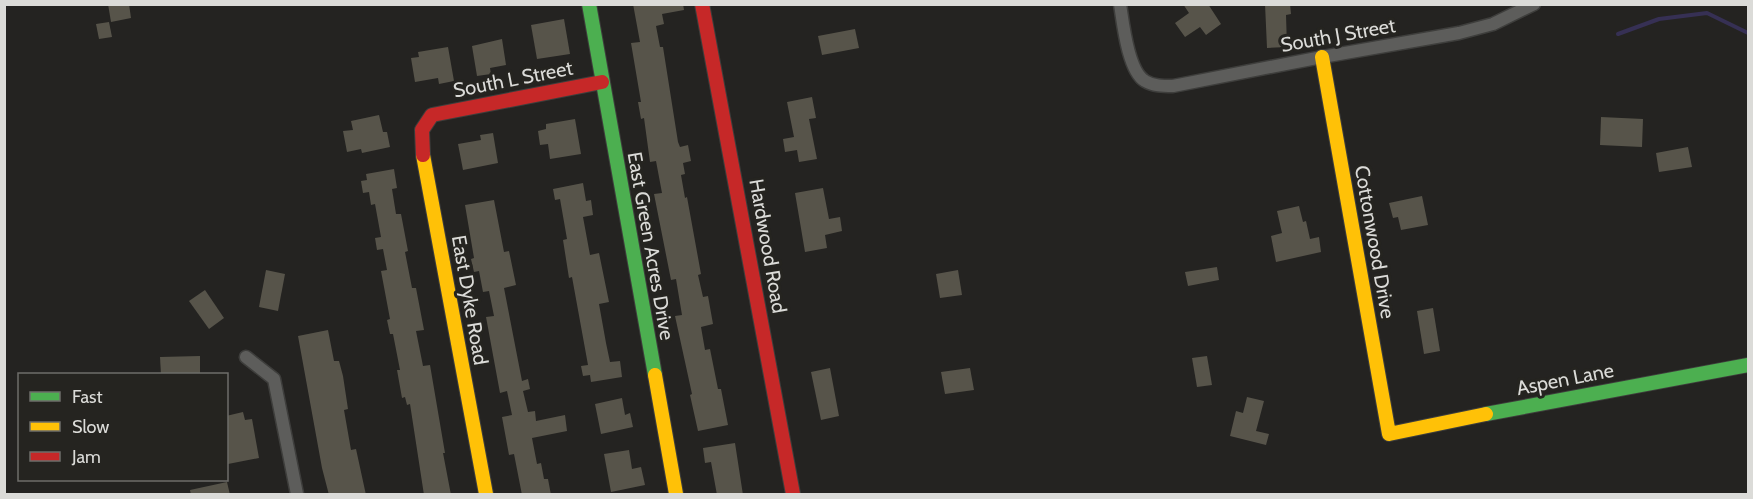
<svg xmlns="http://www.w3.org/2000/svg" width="1753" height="499" font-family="Cabin,sans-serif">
  <rect width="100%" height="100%" fill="#242321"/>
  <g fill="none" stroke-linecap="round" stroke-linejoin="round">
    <polyline stroke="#363054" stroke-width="4" points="1618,34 1659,19 1707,13 1748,33"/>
  </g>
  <g fill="#57544a">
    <polygon points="108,4 129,4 131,18 111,22"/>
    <polygon points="633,4 683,4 684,10 662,14 664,24 656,26 660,47 663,47 678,142 680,147 688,145 691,161 683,163 685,174 681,175 685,198 687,197 701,274 698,275 703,297 708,296 713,324 701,327 705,350 710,349 718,389 721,389 728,425 698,431 690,395 692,394 675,316 682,315 676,279 671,280 654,194 662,193 656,161 650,162 644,118 641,119 638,102 641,102 631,43 640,42"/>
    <polygon points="1183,4 1208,4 1221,24 1206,35 1200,27 1185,37 1175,23 1189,13"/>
    <polygon points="1265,4 1290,4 1291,14 1286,15 1287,47 1267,48"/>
    <polygon points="564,19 570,54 537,59 531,25"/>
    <polygon points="109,22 112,37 99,39 96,24"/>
    <polygon points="855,29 859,48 822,55 818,36"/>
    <polygon points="502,39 506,65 490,68 491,74 477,76 472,46"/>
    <polygon points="448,47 454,81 439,84 438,78 415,82 411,58 419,57 418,52"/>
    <polygon points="812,97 816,118 809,119 817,159 799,162 797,150 785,152 783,139 794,137 787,102"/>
    <polygon points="379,115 383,132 387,132 390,147 362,153 361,149 347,152 343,131 353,130 351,121"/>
    <polygon points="1601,117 1643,119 1642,147 1600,145"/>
    <polygon points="575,119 581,154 550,159 548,144 540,145 538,131 546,129 546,124"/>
    <polygon points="493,133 498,163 463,170 458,144 481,140 480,135"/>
    <polygon points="1688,147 1692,167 1659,172 1656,153"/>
    <polygon points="394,169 397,188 392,189 396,214 401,214 408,251 405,252 412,288 416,288 424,330 416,331 423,366 430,365 445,453 443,453 451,495 424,495 410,404 407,405 405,397 402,398 397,370 400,370 393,334 390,334 387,320 390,319 381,271 387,270 383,249 377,250 375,238 381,237 375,204 371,205 369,192 363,193 361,181 367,180 366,174"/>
    <polygon points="583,183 586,201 591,200 593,215 583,217 590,255 599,253 609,302 599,304 606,343 610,362 620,361 622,377 591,382 590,375 583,376 581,366 588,365 572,277 569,278 563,240 567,239 560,199 555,200 553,189"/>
    <polygon points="823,188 829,219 840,217 842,231 825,235 827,248 805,252 795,193"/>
    <polygon points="1422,196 1428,225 1401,230 1398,217 1393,218 1389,203"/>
    <polygon points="494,200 504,252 509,251 516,285 504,288 522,381 528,379 530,389 523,391 528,412 535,411 536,421 565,415 567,431 532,438 537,464 541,463 544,479 548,479 551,495 522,495 514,454 509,455 502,417 512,415 507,391 500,393 486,317 494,316 489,291 483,292 479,271 474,272 471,259 474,258 465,205"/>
    <polygon points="1299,206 1303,222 1306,221 1310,239 1319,237 1321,252 1276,262 1271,236 1282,233 1277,211"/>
    <polygon points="1217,267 1219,280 1188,286 1185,272"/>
    <polygon points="266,270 285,274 278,311 259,307"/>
    <polygon points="958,270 962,295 940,298 936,274"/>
    <polygon points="205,290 224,318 209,329 189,301"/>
    <polygon points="1433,308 1440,351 1424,354 1417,311"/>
    <polygon points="328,330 334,361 339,361 343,376 348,409 344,410 351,450 356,449 366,495 329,495 322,468 298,336"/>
    <polygon points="200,356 200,375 161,375 160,357"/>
    <polygon points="1207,356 1212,385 1197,387 1192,358"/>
    <polygon points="830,368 839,416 821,420 811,372"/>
    <polygon points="970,368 974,390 945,394 941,372"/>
    <polygon points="1247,397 1264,401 1256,431 1269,434 1266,445 1230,436 1236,411 1243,413"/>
    <polygon points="622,398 625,415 630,413 633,427 601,434 595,404"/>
    <polygon points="243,412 245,420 252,419 259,458 228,464 226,416"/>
    <polygon points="735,443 743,495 717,495 711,462 705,463 703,448"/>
    <polygon points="629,450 632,469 641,467 645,485 611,492 604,454"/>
    <polygon points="227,482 230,495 191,495 190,490"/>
  </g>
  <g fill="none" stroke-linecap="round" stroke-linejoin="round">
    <defs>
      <g id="street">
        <path d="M1120,4C1123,23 1128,71 1145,81C1153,86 1163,86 1173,86L1322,57L1459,33L1493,24L1534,4"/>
        <polyline points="246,357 274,379 297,494"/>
      </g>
      <g id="fast">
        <polyline points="589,4 655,375"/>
        <polyline points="1486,414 1748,365"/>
      </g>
      <g id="slow">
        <polyline points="1322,57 1389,434 1486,414"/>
        <polyline points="423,155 486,494"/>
        <polyline points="655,375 676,494"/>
      </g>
      <g id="jam">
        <polyline points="702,4 793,494"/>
        <polyline points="423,155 422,130 432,115 602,82"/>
      </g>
    </defs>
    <use href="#street" stroke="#3e3e3c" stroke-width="15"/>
    <use href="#fast" stroke="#3e3e3c" stroke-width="16"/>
    <use href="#slow" stroke="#3e3e3c" stroke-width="16"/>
    <use href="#jam" stroke="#3e3e3c" stroke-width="16"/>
    <use href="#street" stroke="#5d5d5b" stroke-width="12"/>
    <use href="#fast" stroke="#4caf50" stroke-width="14"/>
    <use href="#slow" stroke="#ffc107" stroke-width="14"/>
    <use href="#jam" stroke="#c62828" stroke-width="14"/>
  </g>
  <g text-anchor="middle" stroke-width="6" stroke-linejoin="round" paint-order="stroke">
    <g font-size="20" fill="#dbdbd8" stroke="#252420">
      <text transform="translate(1338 35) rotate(-10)" y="7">South J Street</text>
      <text transform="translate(513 79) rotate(-11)" y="7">South L Street</text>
      <text transform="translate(1375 242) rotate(80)" y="7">Cottonwood Drive</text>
      <text transform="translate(651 246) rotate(80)" y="7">East Green Acres Drive</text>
      <text transform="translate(768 246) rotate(80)" y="7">Hardwood Road</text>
      <text transform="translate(470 300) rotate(80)" y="7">East Dyke Road</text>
      <text transform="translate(1565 379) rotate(-11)" y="7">Aspen Lane</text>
    </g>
  </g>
  <rect width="1753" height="499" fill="none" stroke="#dbdbd8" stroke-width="12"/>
  <rect x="18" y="373" width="210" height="108" fill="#252420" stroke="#6e6d6a" stroke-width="1.5"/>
  <rect x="30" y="392" width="30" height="9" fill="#4caf50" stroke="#6e6d6a" stroke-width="1.5"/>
  <text x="72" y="403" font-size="18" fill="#dbdbd8">Fast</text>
  <rect x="30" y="422" width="30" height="9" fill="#ffc107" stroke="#6e6d6a" stroke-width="1.5"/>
  <text x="72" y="433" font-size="18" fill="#dbdbd8">Slow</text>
  <rect x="30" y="452" width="30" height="9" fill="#c62828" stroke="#6e6d6a" stroke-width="1.5"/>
  <text x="72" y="463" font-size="18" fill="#dbdbd8">Jam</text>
</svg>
